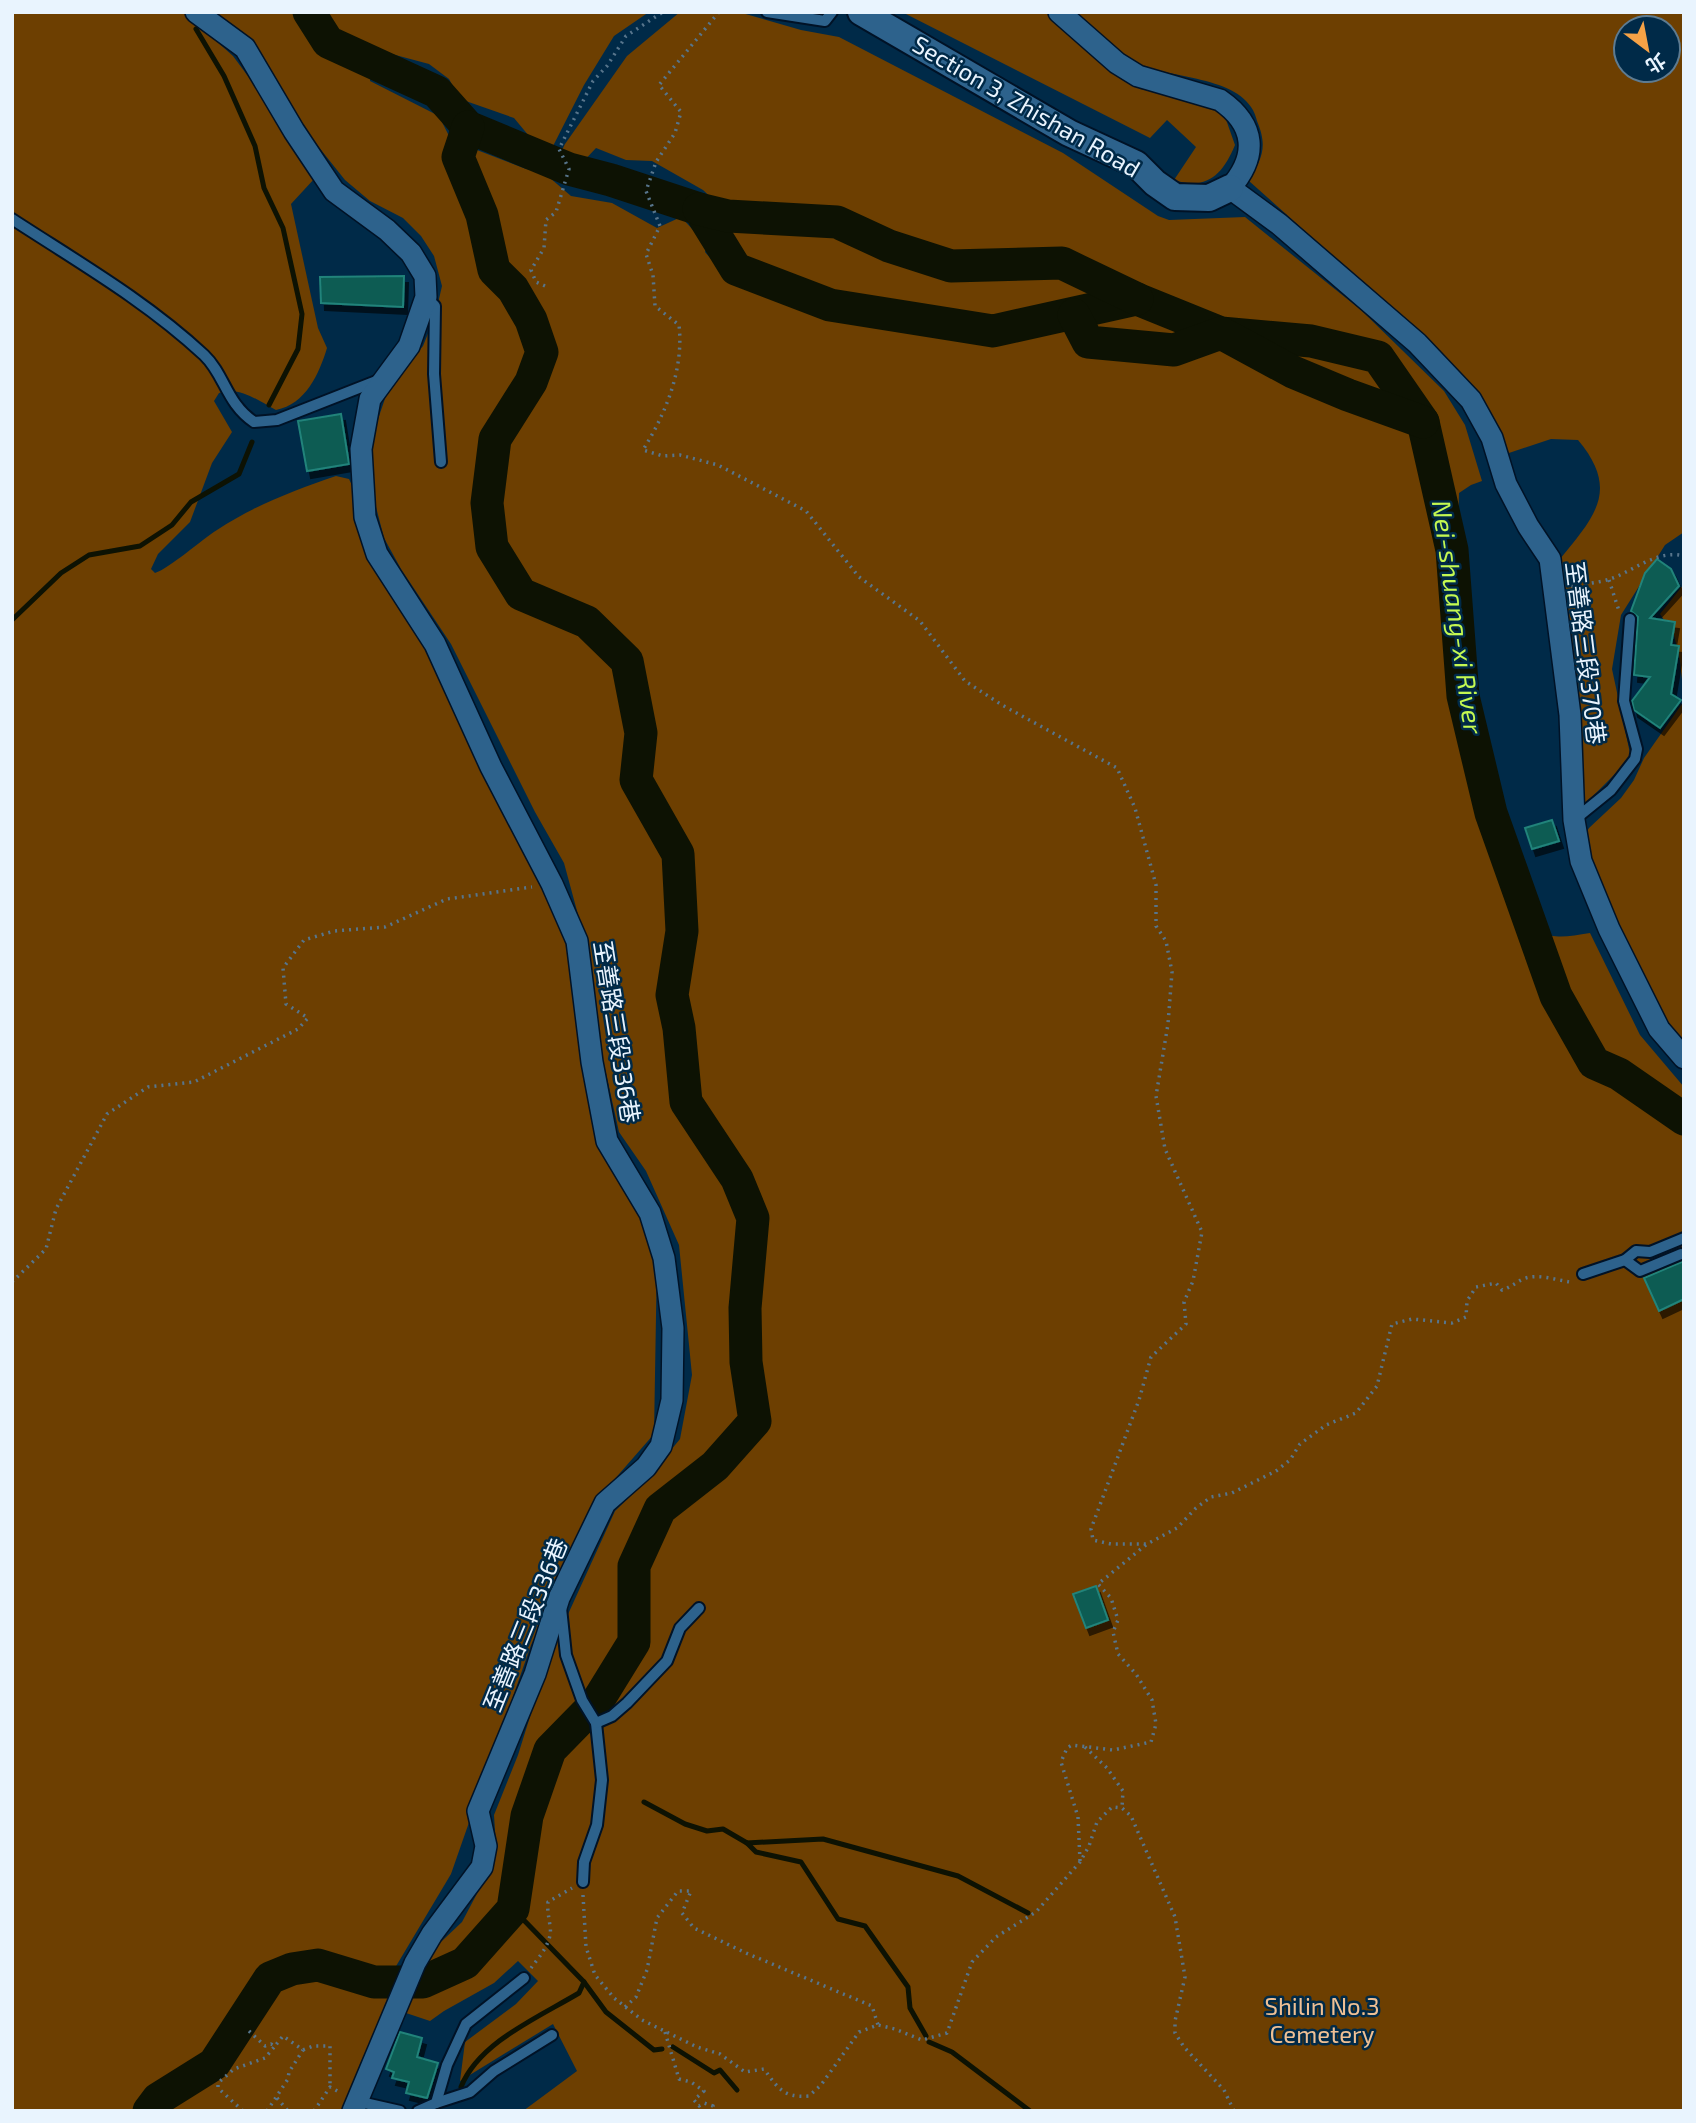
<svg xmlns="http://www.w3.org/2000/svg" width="1696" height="2123" font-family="'Exo 2','Noto Sans TC',sans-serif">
  <defs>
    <filter id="shadow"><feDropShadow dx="4" dy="7" stdDeviation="0" flood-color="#0009"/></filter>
  </defs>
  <rect width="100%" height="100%" fill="#002a48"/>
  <g fill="#6d3f01" fill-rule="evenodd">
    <path d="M12,12H184L233,56L268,103L315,178L291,204L318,328L327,348C319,374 306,404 276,410C258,401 241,386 219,393L214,401L232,432L212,463L190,522L158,554L151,569L155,573C170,568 201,540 217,530C253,506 295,490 336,476L349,479L569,945L583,1054L657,1257L654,1434L599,1497L531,1645L451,1874L383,1988L396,1986L360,2064L345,2111H12Z"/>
    <path d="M211,12H649L614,36L584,85L550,152L539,148L514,118L460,99L449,79L429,64L373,49L370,81L439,116L451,140L526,169L543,172L571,196L612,203L657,228L681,217L707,245L705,252L725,275L731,274L736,267L732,255L729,224L718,204L703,190L652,161L626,160L596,148L580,165L563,156L561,152L565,144L627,56L680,12L742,13L801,30L839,37L1063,153L1158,216L1169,220L1245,217L1361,310L1444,391L1465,425L1482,481L1471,485L1459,493L1456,590L1520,907C1539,941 1555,939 1590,933L1640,1035L1684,1087V2111H523L577,2071L553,2024L460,2081L465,2042L516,2004L538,1981L518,1961L494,1983L444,2011L430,2021L406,2013V1999L425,1957L462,1922L481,1886L496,1847L494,1815L518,1755L549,1656L615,1511L643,1484L680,1439L692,1375L679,1245L646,1171L619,1132L602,1055L586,944L564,863L535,812L451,644L401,569L384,538L376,507L371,453L378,419L389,387L423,346L435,316L442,286L434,256L421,236L403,218L370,201L345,180Z"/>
    <path d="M902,12H1048L1120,76L1140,89L1175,94L1223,111L1235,145C1223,174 1207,191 1174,180L1196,147L1167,120L1150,138Z"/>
    <path d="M1071,12H1684V532L1665,545L1621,615L1612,669L1631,758L1581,808L1579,704L1560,559C1595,516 1620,490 1578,440L1551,439L1506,454L1427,340L1249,181C1262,158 1268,147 1257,121C1256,117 1254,111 1251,107C1230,74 1158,78 1123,59C1106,50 1086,26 1071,12ZM1626,28H1668V70H1626Z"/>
    <polygon points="1684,584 1684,698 1680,661 1674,635 1660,614"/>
    <polygon points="1684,701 1684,1043 1660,1011 1596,883 1583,838 1589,828 1621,798 1634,780 1644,758"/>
  </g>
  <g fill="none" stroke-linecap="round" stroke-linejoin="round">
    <g stroke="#0d1203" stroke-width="5">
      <polyline points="196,29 224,76 255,146 264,188 283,228 302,314 298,349 269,405"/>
      <polyline points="12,620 61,573 89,555 140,546 172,525 191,502 239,474 252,442"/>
      <polyline points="597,1702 601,1710"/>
      <polyline points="644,1802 685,1824 707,1831 723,1829 747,1843 823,1839 958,1876 1028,1913"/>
      <polyline points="747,1843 756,1852 801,1862 838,1919 865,1926 908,1987 910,2008 926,2036"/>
      <polyline points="584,1982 606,2012 654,2050 662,2049"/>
      <polyline points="929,2042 952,2052 1030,2111"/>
      <polyline points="673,2047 714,2073 720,2070 737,2090"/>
      <path d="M461,2087C479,2042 539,2017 579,1993L584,1982L513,1909"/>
    </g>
    <g stroke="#0d1203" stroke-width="33">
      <polyline points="309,12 328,42 437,92 468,127 569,169 611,180 699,209 736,269 830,305 993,331 1137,299 1221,333 1311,341 1378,357 1423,422 1452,550 1463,696 1491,813 1556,996 1594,1063 1619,1074 1684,1119"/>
      <polyline points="699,209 728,216 837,222 889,246 951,266 1062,263 1137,299"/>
      <polyline points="1074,315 1088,342 1174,350 1221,333 1293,372 1348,395 1423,422"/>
      <polyline points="149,2111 158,2099 214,2064 270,1978 292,1969 318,1965 374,1982 423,1982 465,1963 513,1909 527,1816 550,1750 597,1702 634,1642 634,1566 660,1509 715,1466 755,1421 746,1362 745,1308 753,1218 737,1179 686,1102 679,1028 672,995 682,931 678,854 636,780 641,733 627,661 587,622 521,594 492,547 487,503 495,439 531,382 542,352 531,320 513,289 494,270 482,215 458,157 468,127"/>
    </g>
  </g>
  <g fill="#0b5b53" stroke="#20837a" stroke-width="2" filter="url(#shadow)">
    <polygon points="404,276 403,307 321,303 320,277"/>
    <polygon points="341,414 349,464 307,471 298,421"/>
    <polygon points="1657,559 1671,569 1679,586 1650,618 1675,622 1671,645 1679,646 1671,694 1681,700 1660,728 1634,710 1632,701 1650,677 1634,675 1638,617 1631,611 1645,573"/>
    <polygon points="1552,820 1559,841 1532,849 1525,828"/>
    <polygon points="1684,1261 1684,1299 1659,1311 1644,1278"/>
    <polygon points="1096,1586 1108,1620 1086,1628 1073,1594"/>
    <polygon points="400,2032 422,2038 417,2057 438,2063 427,2098 406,2093 409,2082 392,2078 394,2072 386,2069"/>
  </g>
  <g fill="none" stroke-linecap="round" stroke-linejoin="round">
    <defs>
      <g id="service">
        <polyline points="767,12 825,21 832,12"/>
        <path d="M12,219C78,262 146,301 204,355C225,375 226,403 254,422L277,420L379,380"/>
        <polyline points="426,297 435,306 434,374 441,462"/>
        <polyline points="1574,820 1611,790 1635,759 1637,749 1624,701 1630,619"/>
        <polyline points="1625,1260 1640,1271 1681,1254"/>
        <polyline points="1583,1274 1625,1260 1636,1251 1650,1252 1684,1238"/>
        <polyline points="561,1608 566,1655 582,1700 596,1723 602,1780 597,1825 584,1862 583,1882"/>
        <polyline points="596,1723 612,1716 627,1703 667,1661 680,1628 699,1608"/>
        <polyline points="356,2101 400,2111"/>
        <polyline points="436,2103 470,2092 494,2071 552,2035"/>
        <polyline points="418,2111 436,2103 447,2065 466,2024 524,1978"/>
      </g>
      <g id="minor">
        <polyline points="196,12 245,48 294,131 334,191 387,230 411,253 425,276 426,297 409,346 370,399 361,449 365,517 377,554 435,644 491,767 552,884 577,941 592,1062 607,1141 650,1213 664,1258 673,1328 672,1400 661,1446 646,1467 605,1503 559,1598 535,1674 478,1811 486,1846 482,1867 432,1934 415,1963 353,2111"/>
        <path d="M1059,12L1117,63L1138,76L1220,100C1256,125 1258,156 1230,188L1279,224L1417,343L1471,400L1492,438L1506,484L1528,526L1550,559L1570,715L1574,820L1581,861L1609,929L1659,1029L1684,1058"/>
      </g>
      <polyline id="tertiary" points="861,12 1069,133 1136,164 1155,183 1175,197 1209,198 1230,188"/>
    </defs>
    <use href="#service" stroke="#001226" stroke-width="14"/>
    <use href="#minor" stroke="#001226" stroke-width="24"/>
    <use href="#tertiary" stroke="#001226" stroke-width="30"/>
    <g stroke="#57758c" stroke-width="3.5" stroke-dasharray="2 5" stroke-linecap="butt">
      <path d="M719,12L659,85L681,112L675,133L656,162L646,191L660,226L646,254L653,275L655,306L679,325C684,369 666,413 643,450L663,456L680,455L718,465L806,511L859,577L920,621L965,681L1002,705L1117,768L1135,808L1156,885V926L1166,941L1172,972L1168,1024L1156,1096L1165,1149L1202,1232L1193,1281L1184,1302L1186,1324L1151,1357L1139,1400L1091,1529L1093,1540L1111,1544H1147"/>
      <polyline points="545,286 536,282 531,270 544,248 546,220 556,212 569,169 559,149 593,81 607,66 626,36 663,12"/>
      <polyline points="1609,580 1619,611"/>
      <path d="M1571,586C1583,584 1598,583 1610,579C1634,571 1657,549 1684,556"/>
      <polyline points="12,1282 46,1249 56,1209 107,1114 148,1087 194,1082 298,1029 308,1018 286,1004 283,968 304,940 334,931 385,927 447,899 532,887"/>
      <polyline points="1085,1747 1107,1768 1123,1791 1122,1808"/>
      <path d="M1080,1861L1078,1817L1061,1762L1067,1748L1072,1745L1113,1750L1151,1742L1156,1724L1152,1700L1136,1674L1118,1654L1113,1632L1118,1620L1111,1598L1098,1584L1147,1544L1177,1528L1196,1508L1211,1497L1232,1493L1276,1471L1290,1460L1300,1444L1326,1425L1356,1413L1377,1386L1392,1324L1412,1319L1452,1323L1466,1317L1467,1301L1476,1287L1496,1283L1502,1290C1511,1287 1515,1283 1523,1279C1537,1273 1556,1280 1570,1282"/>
      <path d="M583,1895L586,1947L595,1975L614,1998L642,2020L697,2047L720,2054L745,2072L764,2069C778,2088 783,2098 809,2096L821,2085L859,2032L878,2025L895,2029L922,2040L947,2033L972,1962L996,1937L1036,1912L1080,1862L1089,1846L1097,1822L1112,1807L1122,1808L1131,1816L1175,1917L1185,1977L1175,2021V2033L1184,2047L1224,2090L1234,2111"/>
      <path d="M531,1968C540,1956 553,1941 550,1926C549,1917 547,1911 548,1902L572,1888"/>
      <polyline points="625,2007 636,1997 647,1970 657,1918 678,1891 691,1891 682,1913 694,1928 746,1953 872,2006 878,2025"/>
      <polyline points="249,2031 265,2046 271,2044 275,2046 283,2036 303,2050 313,2046 330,2046 330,2087"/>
      <polyline points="665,2032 679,2079 691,2082 704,2091 694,2100 699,2106 704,2103 713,2106 709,2111"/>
      <polyline points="277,2098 288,2111"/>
      <polyline points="243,2111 218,2088 218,2083 234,2069 265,2058 275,2046"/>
      <polyline points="267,2111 288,2079 289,2072 303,2050"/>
      <polyline points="314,2111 330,2087 341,2093"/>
    </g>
    <use href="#service" stroke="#2d628c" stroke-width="10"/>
    <use href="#minor" stroke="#2d628c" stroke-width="21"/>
    <use href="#tertiary" stroke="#2d628c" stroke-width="26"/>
  </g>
  <g text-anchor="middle" stroke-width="5" stroke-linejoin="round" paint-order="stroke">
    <g font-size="24" fill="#e9f4fe" stroke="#002a48">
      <text transform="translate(1026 107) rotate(30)" y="8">Section 3, Zhishan Road</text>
      <text transform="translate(1585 653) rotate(83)" y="8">至善路三段370巷</text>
      <text transform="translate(616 1032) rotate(81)" y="8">至善路三段336巷</text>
      <text transform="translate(526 1625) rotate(-68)" y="8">至善路三段336巷</text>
    </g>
    <g font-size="24" fill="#efc094" stroke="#002a48">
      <text x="1322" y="2015">Shilin No.3<tspan x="1322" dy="28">Cemetery</tspan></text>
    </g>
    <g font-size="26" font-style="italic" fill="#c4f951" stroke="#002a48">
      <text transform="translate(1457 617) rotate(82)" y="9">Nei-shuang-xi River</text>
    </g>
  </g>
  <rect width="1696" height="2123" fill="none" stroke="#e9f4fe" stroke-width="28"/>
  <g transform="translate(1647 49) rotate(148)"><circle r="33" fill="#002a48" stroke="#5d7b91" stroke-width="2"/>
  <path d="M0-5L12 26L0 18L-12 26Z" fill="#f6a246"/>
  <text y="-10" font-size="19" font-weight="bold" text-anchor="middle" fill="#e9f4fe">北</text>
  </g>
</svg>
